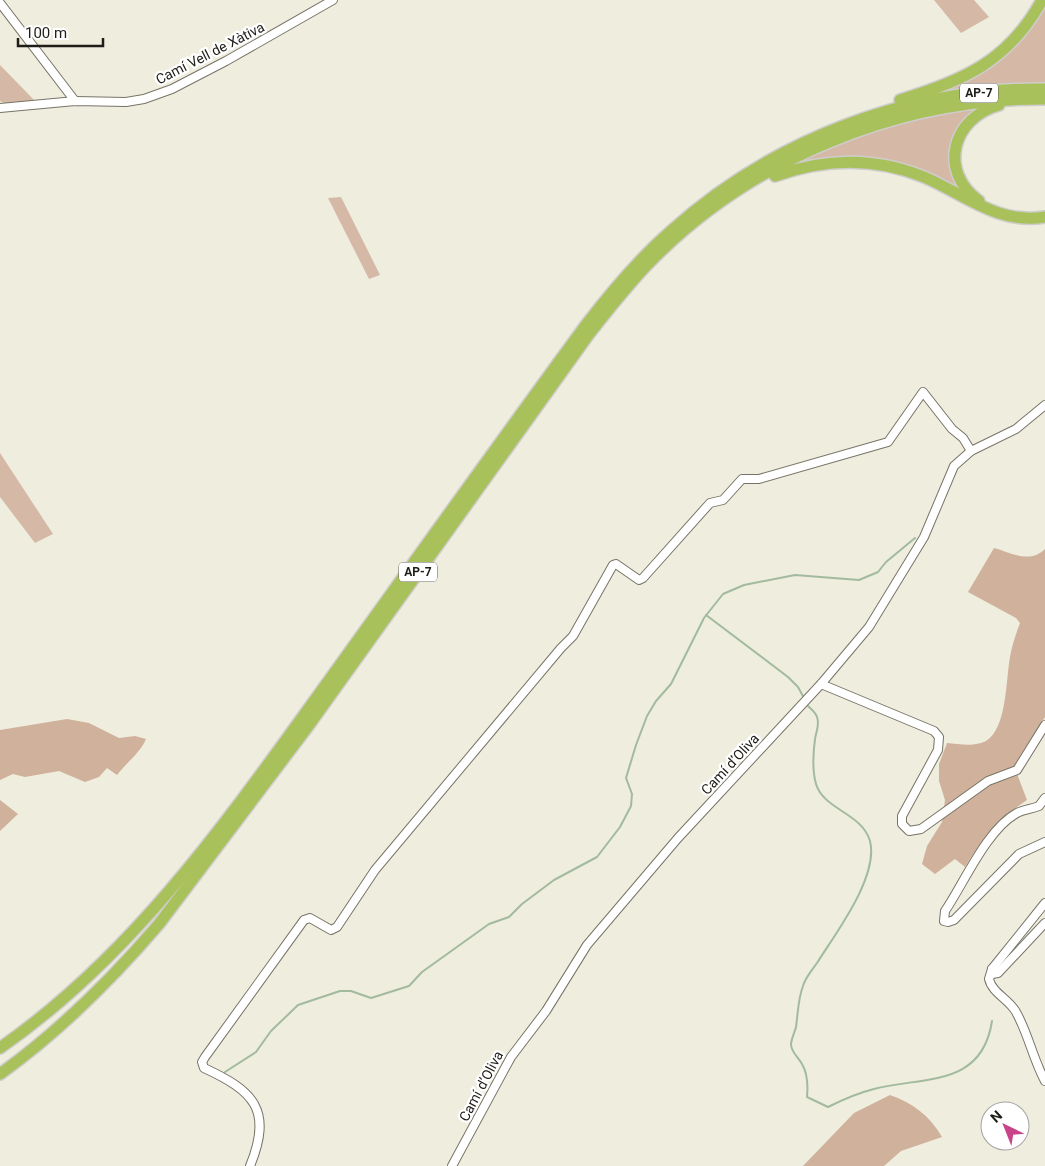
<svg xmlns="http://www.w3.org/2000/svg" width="1045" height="1166" font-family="Roboto,sans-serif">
  <rect width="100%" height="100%" fill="#efedde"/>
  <g fill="#d5b9a6">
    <polygon points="934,0 974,0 989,17 961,33"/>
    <polygon points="1045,2 1045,83 1027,83 933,93 986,68"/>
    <polygon points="0,65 36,102 7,105 0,101"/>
    <polygon points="983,106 956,135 963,192 869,158 779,170 878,129 912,120"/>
    <polygon points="341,197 380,275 369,279 328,198"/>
    <polygon points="0,453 53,534 35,543 0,497"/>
  </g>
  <g fill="#d0b19b">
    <path d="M994,548C1012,553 1030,564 1045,549V717L1014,766L1027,800C996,821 985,836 965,867L955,859L935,874L922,864L927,846L942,822L945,800L939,781V764L947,743C959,744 975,747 986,741C1007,729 1006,678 1010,657C1012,645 1016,634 1020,623L1016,618L968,592Z"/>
    <path d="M67,719L89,723L119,738L135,736L146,739C141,752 126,763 117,775L107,768L99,777L85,782L59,771L25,777L13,774L0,780V730Z"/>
    <polygon points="0,800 18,814 0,831"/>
    <path d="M890,1095C913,1103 930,1116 942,1137L901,1151L884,1166H803L854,1113Z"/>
  </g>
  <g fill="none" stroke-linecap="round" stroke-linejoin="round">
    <g stroke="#a2ba9e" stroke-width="2">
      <polyline points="706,615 788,677 798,687 804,698"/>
      <path d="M808,706C811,709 816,713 817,717C820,725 816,732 815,739C813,754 812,770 816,784C824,810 862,813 870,841C879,877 835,934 817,963C812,970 805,978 803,986C798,999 798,1013 796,1027C795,1032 791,1039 791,1045C792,1053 798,1057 802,1064C808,1074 808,1086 807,1097L828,1107C842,1100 858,1093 874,1089C923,1076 982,1088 992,1021"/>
      <polyline points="225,1072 256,1052 271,1031 298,1005 340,991 351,991 371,998 409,986 422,972 489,924 509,917 522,904 554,880 597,857 620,827 631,806 632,794 626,778 636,745 647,716 656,701 671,684 704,618 723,594 744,585 795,575 859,580 878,572 886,562 915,538"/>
    </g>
    <defs>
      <g id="minor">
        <polyline points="0,3 75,101"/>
        <polyline points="0,108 75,101 126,102 144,99 172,89 226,61 333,0"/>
        <polyline points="821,684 934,731 939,737 938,750 902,816 902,824 909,831 921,829 988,781 1017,770 1045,725"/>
        <path d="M1045,798L1039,806C1032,809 1024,809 1017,813C987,829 964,883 945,911L944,921L948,922L954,920L1019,854L1045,842"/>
        <path d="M1045,903L992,969L989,979C992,993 1009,999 1016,1012C1028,1033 1033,1059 1045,1081"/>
        <polyline points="992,969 992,974 998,973 1045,923"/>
        <path d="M250,1166C273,1110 254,1091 204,1068L202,1062L205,1057L304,920L310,918L331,930L337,927L375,870L561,648L573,636L613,565L616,564L639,580L643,578L710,503L723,500L742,479H759L888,442L923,392L952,429L963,438L971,451"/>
        <polyline points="452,1166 511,1057 546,1011 587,945 678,838 821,684 869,627 924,537 954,466 971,451 1016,429 1045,405"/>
      </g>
      <g id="highway">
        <path d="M900,100C963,81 1009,61 1042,0"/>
        <path d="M775,176C825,158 875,157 924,177C964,194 998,225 1045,217"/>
        <path d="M979,201C938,171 952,118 999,105"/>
        <path d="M0,1048C138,952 233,813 330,679C415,561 500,442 586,325C612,291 638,260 670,232C770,141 909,87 1045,89"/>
        <path d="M0,1074C60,1031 112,979 159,924L309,725L589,334C608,310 626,287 647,265C749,159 899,98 1045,99"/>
      </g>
    </defs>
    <use href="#minor" stroke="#777467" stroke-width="10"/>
    <use href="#highway" stroke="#cecdcc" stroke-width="14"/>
    <use href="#minor" stroke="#fff" stroke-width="8"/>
    <use href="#highway" stroke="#a9c15a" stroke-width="11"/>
  </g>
  <g text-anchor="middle" stroke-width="4.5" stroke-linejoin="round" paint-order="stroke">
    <g fill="#fff" stroke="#62615d" stroke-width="1">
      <rect x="960" y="83.5" width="38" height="19" rx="4"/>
      <rect x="399" y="562.5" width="38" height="19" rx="4"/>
    </g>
    <g font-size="12" font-weight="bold" fill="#1e1d18">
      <text x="979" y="97">AP-7</text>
      <text x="418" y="576">AP-7</text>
    </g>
    <g font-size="14" fill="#1e1d18" stroke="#fff">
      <text transform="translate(210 53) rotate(-27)" y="5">Camí Vell de Xàtiva</text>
      <text transform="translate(730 764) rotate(-47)" y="5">Camí d’Oliva</text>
      <text transform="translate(481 1086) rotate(-62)" y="5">Camí d’Oliva</text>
    </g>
  </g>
  <g transform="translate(1005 1126) rotate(317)"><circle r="24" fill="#ffffff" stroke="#a5a5a3"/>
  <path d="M0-4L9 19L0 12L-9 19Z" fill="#c84387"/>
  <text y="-8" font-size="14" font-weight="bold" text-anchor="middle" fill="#1e1d18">N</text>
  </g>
  <path d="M18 38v8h85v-8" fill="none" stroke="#1e1d18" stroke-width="2.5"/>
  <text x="25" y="38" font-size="15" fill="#1e1d18" stroke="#ffffff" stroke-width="4" paint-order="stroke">100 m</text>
</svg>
